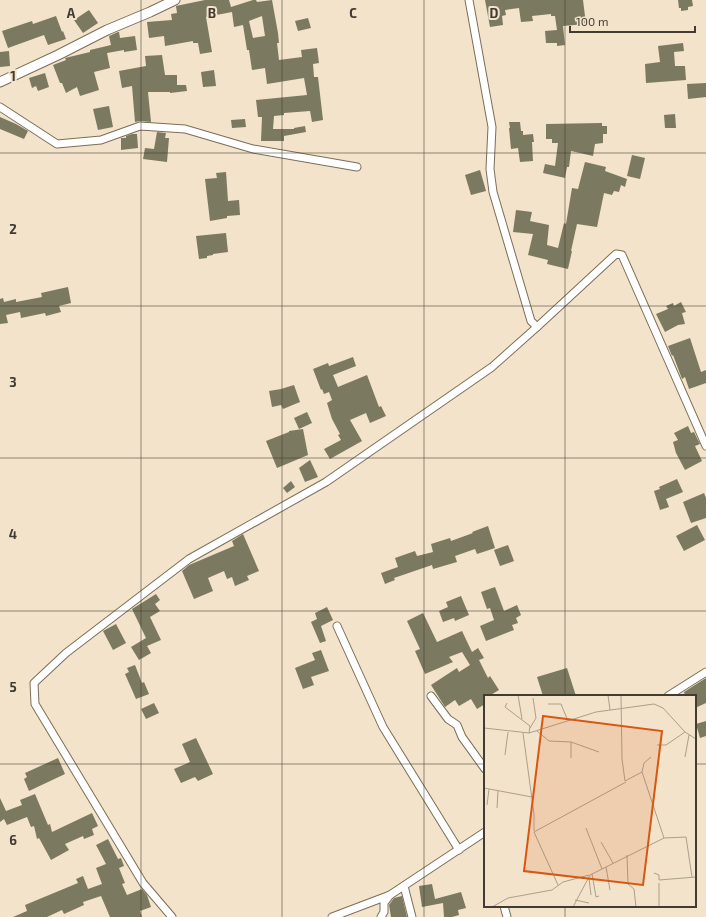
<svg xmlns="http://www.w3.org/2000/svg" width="706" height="917" font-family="'Exo 2',sans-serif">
  <rect width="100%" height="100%" fill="#f2e3ca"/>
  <g fill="#7b7960" fill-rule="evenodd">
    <path d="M205,0H229L231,7L253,0H256L257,2L272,0L278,33L279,43H277L279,60L302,57L301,50L317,48L319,63L313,64L314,77H318L323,120L312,122L310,111L284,113V115L274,116L273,129H294V128L305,126L306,132L284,136V141H261L262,117H258L256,100L307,95L304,78L267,84L265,68L252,70L249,50H247L243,25L234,27L232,12L206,17L212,52L200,54L198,43H193V41L165,46L164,36L149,38L147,22L172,20L171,14L177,13L176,6ZM262,16L265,36L253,38L249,21Z"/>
    <polygon points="485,0 583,0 586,24 563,26 565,45 557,46 557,43 546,43 545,31 557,30 555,16 551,16 551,14 532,16 533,21 521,22 519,8 505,10 506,15 502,16 503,25 490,27"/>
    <polygon points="678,0 692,0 693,6 688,7 688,10 681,11 681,8 679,8"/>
    <polygon points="89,10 98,23 83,33 74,20"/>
    <polygon points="56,16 62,32 63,31 66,39 48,45 44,35 8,48 2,31 32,21 33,24"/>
    <polygon points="308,18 311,28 298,31 295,21"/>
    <polygon points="118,32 119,32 120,38 135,36 137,50 124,52 124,50 107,53 110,68 94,72 99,90 80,96 77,87 66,93 62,83 60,83 53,65 66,60 65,58 90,52 90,50 111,45 109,36"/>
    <polygon points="683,43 684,51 674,52 675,66 685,66 686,80 646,83 645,64 660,62 658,46"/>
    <polygon points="9,51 10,66 0,67 0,52"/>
    <polygon points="162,55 165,75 177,75 177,85 186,85 187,91 170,93 170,92 148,92 151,122 140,121 135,122 132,86 122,88 119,71 146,66 145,56"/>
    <polygon points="214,70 216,86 203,87 201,72"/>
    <polygon points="45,73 49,87 38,91 36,86 32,88 29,78"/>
    <polygon points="706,83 706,97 688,99 687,84"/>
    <polygon points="109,106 113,127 98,130 93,109"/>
    <polygon points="675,114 676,128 665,128 664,115"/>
    <polygon points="0,117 16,124 28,131 24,139 0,129"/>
    <polygon points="245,119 246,127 232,128 231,120"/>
    <polygon points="509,122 520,122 521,131 523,131 523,135 533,134 534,142 532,142 533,161 520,162 518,148 511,149 509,128 510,128"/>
    <polygon points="602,123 602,126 607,126 607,134 603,134 603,143 595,144 593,156 571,151 569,167 567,167 565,178 543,173 545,164 555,166 558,143 552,143 552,139 546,139 546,124"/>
    <polygon points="157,132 166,133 165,138 169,138 167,162 143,159 145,148 154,149"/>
    <polygon points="132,134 137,134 138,148 121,150 121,138 126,138 126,136"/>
    <polygon points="632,155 645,158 640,179 627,176"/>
    <polygon points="585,162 606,167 605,171 627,179 625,187 621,185 619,192 614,191 612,195 604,193 597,227 577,224 571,251 572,251 568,269 547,264 548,260 528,255 533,234 513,232 516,210 532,212 530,221 549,225 547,245 558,248 564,223 566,224 572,188 578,189"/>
    <polygon points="480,170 486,191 471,195 465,175"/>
    <polygon points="226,172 228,201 239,200 240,215 227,216 227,218 210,221 205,179 217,178 216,173"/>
    <polygon points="226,233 228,252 213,254 213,255 207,256 207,258 199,259 196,236"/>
    <polygon points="68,287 71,303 59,306 61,312 46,316 45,313 21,318 20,312 6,315 8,323 0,324 0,299 3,298 4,302 16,299 16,302 42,297 41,293"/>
    <polygon points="681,302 686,312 682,313 685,324 678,325 665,332 656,314 668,309 666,306 673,303 674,306"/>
    <polygon points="690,338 701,372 706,370 706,383 689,389 685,377 682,379 673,355 672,356 668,346"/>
    <polygon points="353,357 356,366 333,375 338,387 367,375 379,407 381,406 386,416 370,423 366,413 350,420 362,441 330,459 324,449 341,440 338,435 340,434 332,419 327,403 332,400 329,392 324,394 322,389 321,390 313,369 328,363 329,366"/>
    <polygon points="294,385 300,402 283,409 281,405 272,407 269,391 281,389"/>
    <polygon points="307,412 312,423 299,429 294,418"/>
    <polygon points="688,426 691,433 694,432 700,444 695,446 702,461 685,470 676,453 673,442 678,440 674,433"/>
    <polygon points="303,429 308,455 277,468 266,441 289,432 289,431"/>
    <polygon points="310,460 318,477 305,482 299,468"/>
    <polygon points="677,479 683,492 666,499 669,507 660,510 654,491 660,489 659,487"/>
    <polygon points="291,481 295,487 287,493 283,488"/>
    <polygon points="704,493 706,498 706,518 691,523 683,502"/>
    <polygon points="697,525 705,540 684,551 676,536"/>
    <polygon points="488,526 495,548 477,554 475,549 455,556 457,562 433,569 432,565 394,578 395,580 385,584 381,573 398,567 395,558 415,551 417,556 433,552 431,544 450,538 451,541 473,533 472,532"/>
    <polygon points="243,534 259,571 247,576 249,580 235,586 232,577 227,579 224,571 208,578 213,591 194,599 182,571 189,565 234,546 232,541"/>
    <polygon points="508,545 514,561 500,566 494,550"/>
    <polygon points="495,587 504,611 517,605 521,615 516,618 518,623 512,625 514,630 486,641 480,626 494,620 490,608 487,609 481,592"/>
    <polygon points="156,594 160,600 155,604 160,611 150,617 161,640 147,646 151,653 139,660 131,647 146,638 132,609"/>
    <polygon points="461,596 469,615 455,621 454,618 443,622 439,611 448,607 446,602"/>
    <polygon points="327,607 333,620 321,626 326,641 320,643 311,622 317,619 315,613"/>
    <polygon points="423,613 437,642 462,631 472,652 478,648 484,658 479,660 488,678 490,676 499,690 489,696 485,696 485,704 477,709 471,699 459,706 455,700 445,707 431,685 457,668 459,672 470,665 462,652 449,657 453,662 425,674 415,651 420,649 407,621"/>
    <polygon points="116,624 126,643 113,650 103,631"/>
    <polygon points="321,650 329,671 311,677 314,685 303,689 295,668 315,660 312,653"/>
    <polygon points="135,665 142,683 144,682 149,694 136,699 125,674 129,672 127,668"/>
    <polygon points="567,668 576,696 543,696 537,677"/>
    <polygon points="706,678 706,703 695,708 695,696 685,696 684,692"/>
    <polygon points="154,703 159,713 146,719 141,709"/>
    <polygon points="706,721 706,736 700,738 696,724"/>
    <polygon points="196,738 213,774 198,781 195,777 181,783 174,769 190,762 182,744"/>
    <polygon points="58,758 65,774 29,791 24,779 27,777 25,773"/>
    <polygon points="35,794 48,825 50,824 52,832 92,813 98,826 92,829 94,835 84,839 83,836 65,844 69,850 51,860 39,838 37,839 34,826 31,827 27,817 7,825 4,819 0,822 0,798 6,811 22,805 20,800"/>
    <polygon points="108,839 118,859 121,858 124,866 119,868 125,883 122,884 127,895 142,889 147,895 151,907 140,911 142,917 110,917 101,896 83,902 84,905 64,914 62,910 47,917 13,917 27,911 25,905 78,883 76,879 83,876 88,889 102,884 96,868 106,864 96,845"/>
    <polygon points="432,884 435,899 461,892 466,908 458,910 459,915 452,917 444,917 443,903 422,907 419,886"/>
    <polygon points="402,896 407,917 391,917 389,905 394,898"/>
  </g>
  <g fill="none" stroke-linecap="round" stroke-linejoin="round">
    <defs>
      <g id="minor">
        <polyline points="469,0 492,127 490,169 493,192 531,321 537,327 616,254 622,255 706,446"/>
        <polyline points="0,107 57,144 101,140 140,126 185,129 253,149 357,167"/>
        <polyline points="337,626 383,727 459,850"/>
        <polyline points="431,696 448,719 457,725 462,737 485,769"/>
        <polyline points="668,696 706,672"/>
        <polyline points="404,886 412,917"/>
        <polyline points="504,906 507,917"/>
        <polyline points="172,917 143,883 35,704 34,683 66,653 189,559 326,482 492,367 537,327"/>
        <polyline points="332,917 390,895"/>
        <polyline points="381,917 384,912 384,903 390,895 485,832"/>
      </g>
      <polyline id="tertiary" points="0,82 58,55 107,30 150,12 175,0"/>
    </defs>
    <use href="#minor" stroke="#7b6e58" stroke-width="9"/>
    <use href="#tertiary" stroke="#7b6e58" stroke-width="11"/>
    <use href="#minor" stroke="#fff" stroke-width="7"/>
    <use href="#tertiary" stroke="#fff" stroke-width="9"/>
  </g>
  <path fill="none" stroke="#413b31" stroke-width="1" stroke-opacity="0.55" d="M141,0V917M282,0V917M424,0V917M565,0V696M0,153H706M0,306H706M0,458H706M0,611H706M0,764H485M695,764H706M565,906V917"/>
  <g transform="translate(484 695)">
    <rect width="212" height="212" fill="#f2e3ca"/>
    <path fill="none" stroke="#aba08d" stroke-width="1" d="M34,0L38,24M124,0L126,15M137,0L138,64L141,86L158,77L180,143M23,8L21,12L46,31L45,38M64,9H77L84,26M0,33L45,38L112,17L170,9L179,13L201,37L212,44M46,33L52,23L49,3M53,36L65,46L87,47L115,57M39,38L50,119V136M173,50H182L201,37M21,60L24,37M201,62L205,40M87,63V47M158,77L160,68L167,62M0,93L48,102M3,110L5,94M13,113L14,96M102,133L118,174M117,147L129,168M143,160L144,189L150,194L152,212M122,172L126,195M170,178L175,180V185L212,182M108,179L112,202L115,201M105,183L107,200M74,190L50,137L142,87M91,205L105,208M8,212L24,203L68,195L79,187L105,180M89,212L106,180L180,143L202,142L208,182M175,212V188"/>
    <path fill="#d75610" fill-opacity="0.15" stroke="#d75610" stroke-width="2" d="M59,21L178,36L159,190L40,176Z"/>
    <rect width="212" height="212" fill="none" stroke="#413b31" stroke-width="2"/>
  </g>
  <g font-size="13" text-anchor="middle" font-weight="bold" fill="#413b31" stroke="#f2e3ca" stroke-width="4" stroke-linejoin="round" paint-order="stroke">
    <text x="71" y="18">A</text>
    <text x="212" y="18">B</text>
    <text x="353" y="18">C</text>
    <text x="494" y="18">D</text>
    <text x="13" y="81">1</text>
    <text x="13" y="234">2</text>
    <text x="13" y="387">3</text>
    <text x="13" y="539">4</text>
    <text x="13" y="692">5</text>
    <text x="13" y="845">6</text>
  </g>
  <path d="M570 26v6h125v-6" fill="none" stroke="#413b31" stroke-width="2"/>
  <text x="576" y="26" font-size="12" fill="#413b31" stroke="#f2e3ca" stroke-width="3" paint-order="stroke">100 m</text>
</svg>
